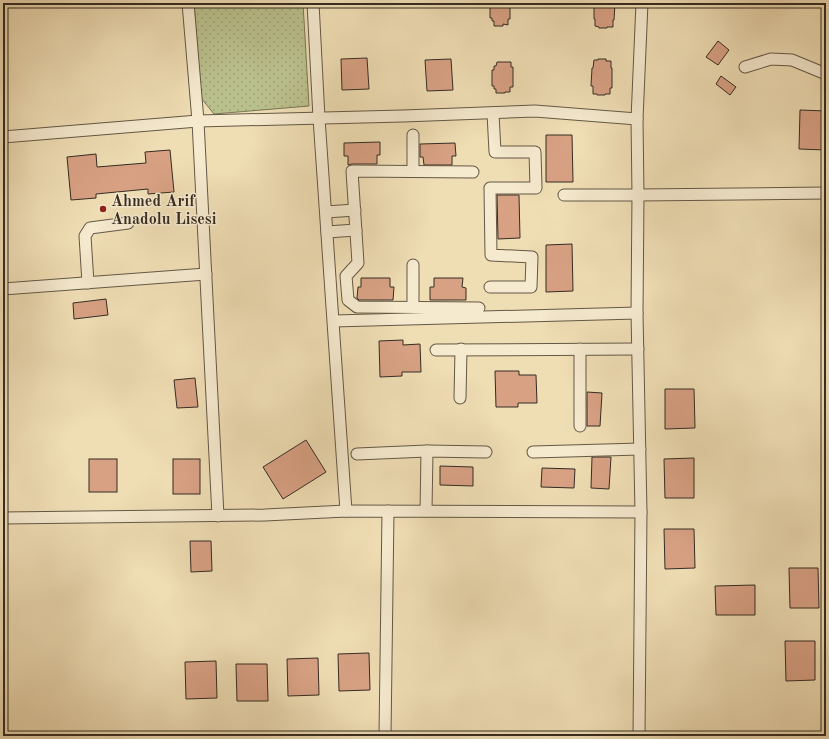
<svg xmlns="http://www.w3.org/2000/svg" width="829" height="739" font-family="'Old Standard TT',serif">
  <defs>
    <pattern id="park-dots" width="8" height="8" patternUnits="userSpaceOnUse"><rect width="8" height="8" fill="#bac08c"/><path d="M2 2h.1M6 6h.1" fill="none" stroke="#a0a578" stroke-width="1.8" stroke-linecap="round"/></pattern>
  </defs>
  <rect width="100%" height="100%" fill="#efddb4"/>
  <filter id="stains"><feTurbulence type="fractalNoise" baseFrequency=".005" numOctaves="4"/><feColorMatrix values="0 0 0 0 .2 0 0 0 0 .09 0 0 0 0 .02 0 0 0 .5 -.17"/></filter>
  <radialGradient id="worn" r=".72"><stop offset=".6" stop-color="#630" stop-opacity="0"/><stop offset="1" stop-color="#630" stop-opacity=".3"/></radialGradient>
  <polygon fill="url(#park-dots)" stroke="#787657" points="194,3 303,3 309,106 214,114 201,98"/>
  <g fill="#d8a184" stroke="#352c22">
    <polygon points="490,3 510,3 510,19 508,19 508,25 503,24 503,26 494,26 494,21 492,21 492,18 490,18"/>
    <polygon points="594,3 615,3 614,20 613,20 613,27 607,27 607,28 599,28 599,27 595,26 595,19 594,19"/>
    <polygon points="718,41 729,50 718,65 706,57"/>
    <polygon points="367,58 369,89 342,90 341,59"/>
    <polygon points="451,59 453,90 427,91 425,60"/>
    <polygon points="598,59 606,59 606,61 611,61 611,68 612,68 612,88 610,88 610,94 605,94 605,95 597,95 597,94 593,94 593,86 591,86 592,68 593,68 594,60 598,60"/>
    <polygon points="497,62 511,62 511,67 513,67 513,87 510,87 510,92 505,92 505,93 496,93 496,89 494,89 494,86 492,86 492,70 494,70 494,66 496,66"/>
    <polygon points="721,76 736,87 730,95 716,84"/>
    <polygon points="800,110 826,111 826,150 799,149"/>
    <polygon points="546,135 572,135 573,182 546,182"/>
    <polygon points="380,142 380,155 377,155 377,164 352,164 348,165 348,156 344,156 344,143"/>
    <polygon points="455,143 456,156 452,156 452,165 424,165 423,157 420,157 420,144"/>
    <polygon points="170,150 174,192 148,194 148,189 96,194 96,198 71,200 67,157 96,154 97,167 146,163 145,152"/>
    <polygon points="497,195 519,195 520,238 498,239"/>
    <polygon points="572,244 573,291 546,292 546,245"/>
    <polygon points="361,278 390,278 390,287 394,287 393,300 359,300 357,298 358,287 361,287"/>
    <polygon points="434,278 463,278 462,287 466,288 466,300 430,300 430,287 434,287"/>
    <polygon points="106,299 108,315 74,319 73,303"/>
    <polygon points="403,340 403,345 420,344 421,372 402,372 402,376 380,377 379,341"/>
    <polygon points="495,371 519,371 519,375 536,375 537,403 518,403 518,407 496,407"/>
    <polygon points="195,378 198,407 177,408 174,380"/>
    <polygon points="665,389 694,389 695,428 665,429"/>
    <polygon points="587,392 602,393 600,426 587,426"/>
    <polygon points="306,440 326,472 283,499 263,467"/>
    <polygon points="592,457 611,457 609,489 591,488"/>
    <polygon points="694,458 694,498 665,498 664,459"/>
    <rect x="89" y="459" width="28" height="33"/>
    <rect x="173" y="459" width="27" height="35"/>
    <polygon points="440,466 473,467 473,486 440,485"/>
    <polygon points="542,468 575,469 574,488 541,487"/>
    <polygon points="664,529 694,529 695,568 665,569"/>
    <polygon points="190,541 211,541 212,571 191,572"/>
    <polygon points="789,568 818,568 819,608 790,608"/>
    <polygon points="755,585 755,615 716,615 715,586"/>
    <polygon points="785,641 815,641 815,680 786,681"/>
    <polygon points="369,653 370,690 339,691 338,654"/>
    <polygon points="318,658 319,695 288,696 287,659"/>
    <polygon points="216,661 217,698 186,699 185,662"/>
    <polygon points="236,664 267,664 268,701 237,701"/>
  </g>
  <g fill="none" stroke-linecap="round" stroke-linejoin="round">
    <defs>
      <g id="minor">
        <polyline points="188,3 198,121 218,516"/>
        <polyline points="313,3 319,118 346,511"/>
        <polyline points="745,67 771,59 792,60 826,74"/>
        <polyline points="413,135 413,171"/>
        <polyline points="3,137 198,121 403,116 535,111 637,119"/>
        <polyline points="473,172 352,171 358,263 346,276 348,300 357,307 479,308"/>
        <polyline points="564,195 638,195 826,193"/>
        <polyline points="326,212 355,210"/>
        <polyline points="327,232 356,230"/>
        <polyline points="88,283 85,236 90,228 128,223"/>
        <polyline points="490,287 531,287 532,257 491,255 490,188 536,188 535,152 495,152 493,113"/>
        <polyline points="3,289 206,274"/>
        <polyline points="413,307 413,265"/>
        <polyline points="334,321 637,313"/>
        <polyline points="436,350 638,349"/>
        <polyline points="460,398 461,349"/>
        <polyline points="580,426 580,349"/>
        <polyline points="533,452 640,449"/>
        <polyline points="357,454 427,451 486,452"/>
        <polyline points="426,511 427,451"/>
        <polyline points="3,518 265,515 346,511 641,512"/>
        <polyline points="385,736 388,511"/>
        <polyline points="639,736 641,512 637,313 638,195 637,119 642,3"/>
      </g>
    </defs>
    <use href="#minor" stroke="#645846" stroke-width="13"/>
    <use href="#minor" stroke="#f5e9ce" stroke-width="11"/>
  </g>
  <circle fill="#8f2418" stroke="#f5e9ce" stroke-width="1.5" cx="103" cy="209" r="4"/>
  <g text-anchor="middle" stroke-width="3" stroke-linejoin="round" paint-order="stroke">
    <g font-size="16" font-weight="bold" fill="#352c22" stroke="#f5e9ce" text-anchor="start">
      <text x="111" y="206">Ahmed Arif<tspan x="111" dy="18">Anadolu Lisesi</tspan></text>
    </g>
  </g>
  <rect width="829" height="739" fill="none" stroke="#efddb4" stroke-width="16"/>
  <rect x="4" y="4" width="821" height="731" fill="none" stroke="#352c22" stroke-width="2"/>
  <rect x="8" y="8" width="813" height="723" fill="none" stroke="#352c22"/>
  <rect width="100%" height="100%" filter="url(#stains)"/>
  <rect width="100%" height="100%" fill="url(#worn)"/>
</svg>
